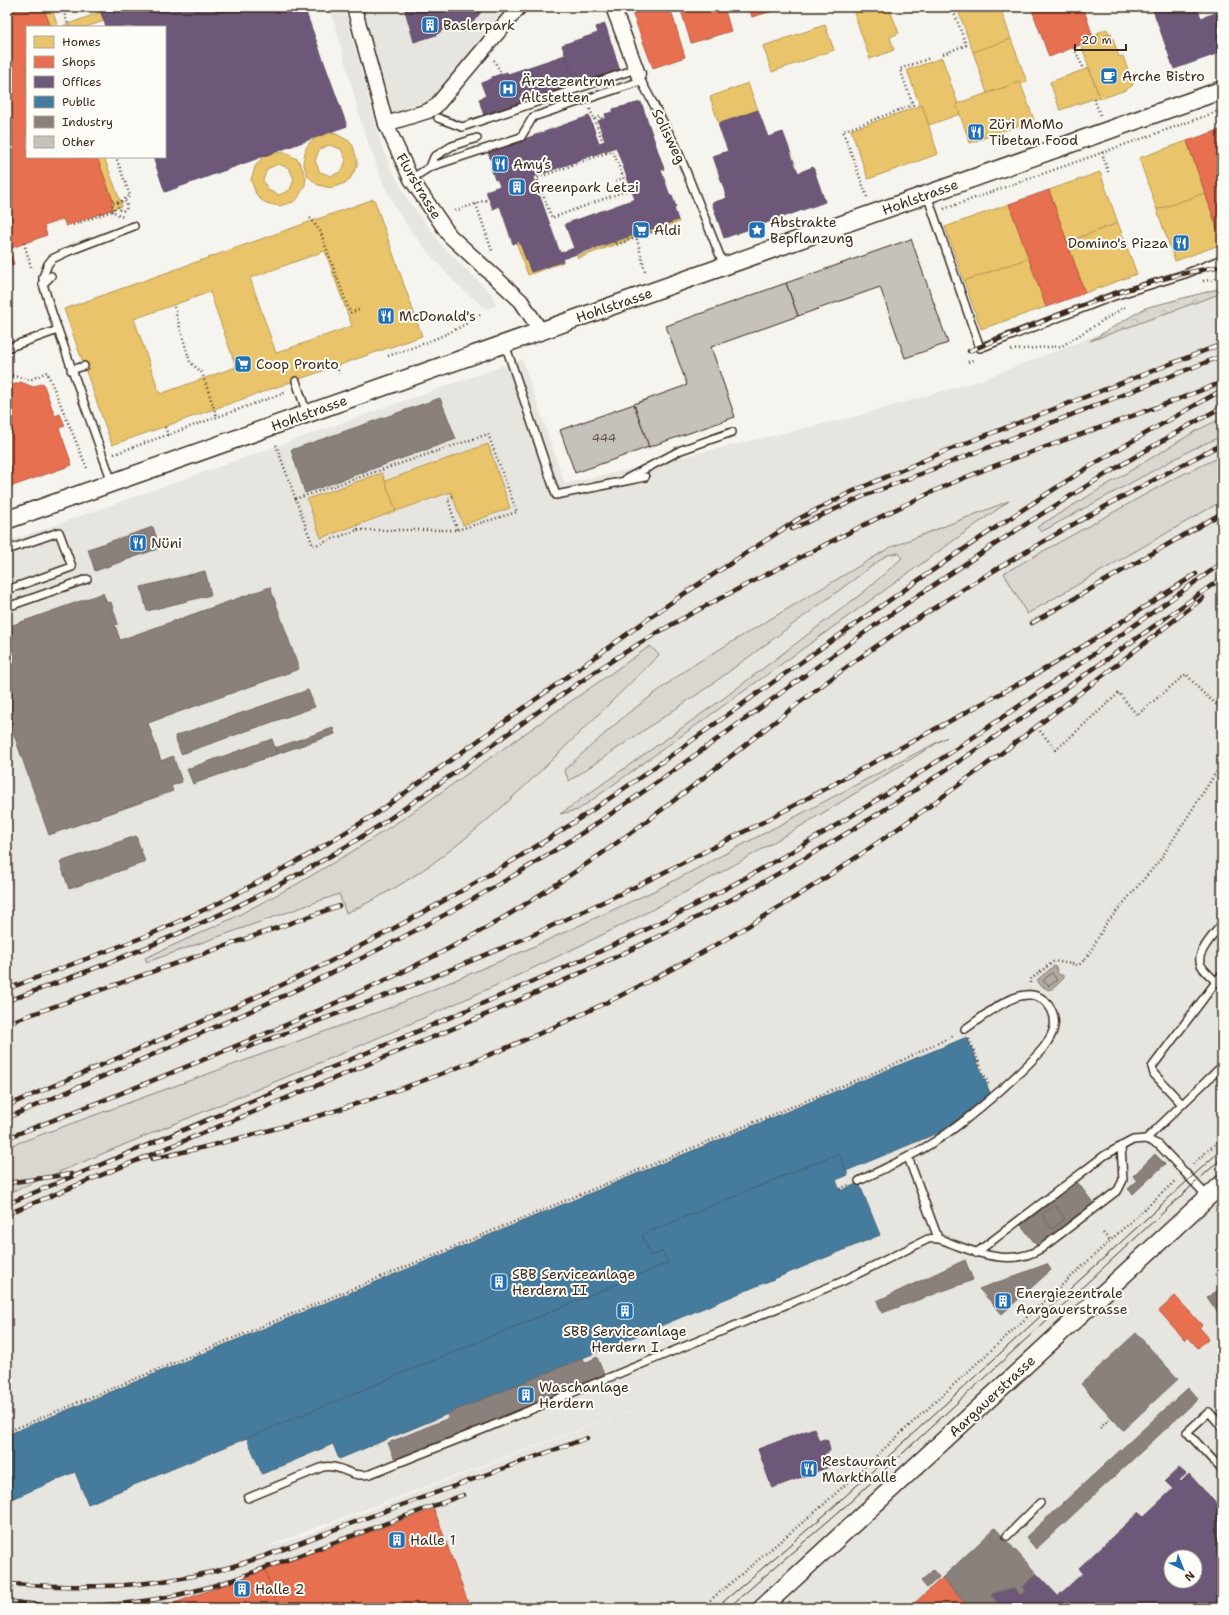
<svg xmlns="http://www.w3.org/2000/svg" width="1229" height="1615" font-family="'Shantell Sans',sans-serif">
  <defs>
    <pattern id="park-crowns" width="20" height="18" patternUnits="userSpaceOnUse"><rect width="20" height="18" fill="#dad6d0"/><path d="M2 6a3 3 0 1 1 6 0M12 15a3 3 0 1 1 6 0" fill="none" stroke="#bcb8b2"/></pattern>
  </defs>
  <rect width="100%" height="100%" fill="#f5f4ee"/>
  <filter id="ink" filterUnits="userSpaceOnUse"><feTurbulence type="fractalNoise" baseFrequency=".025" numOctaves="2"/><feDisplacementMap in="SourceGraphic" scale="8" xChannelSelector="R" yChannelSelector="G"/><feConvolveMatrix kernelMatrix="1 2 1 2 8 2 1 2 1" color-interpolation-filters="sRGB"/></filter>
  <g filter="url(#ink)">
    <g fill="#e7e5df" fill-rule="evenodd">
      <polygon points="330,7 344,7 381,144 391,168 408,200 444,248 492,294 496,306 486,309 453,281 413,234 395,207 382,181 363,128"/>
      <polygon points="358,7 518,7 434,111 389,128"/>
      <path d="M1222,286V1608H7V542L522,359L565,484L857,416L981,380ZM676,1393L291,1540L268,1547V1546ZM1171,1557H1195V1581H1171Z"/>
    </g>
    <g fill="#dad6d0" stroke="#8a8077">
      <polygon points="1222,418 1222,436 1193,449 1041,532 1037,527 1196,431"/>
      <polygon points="1222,456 1222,501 1027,614 1004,573 1175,478"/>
      <polygon points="1009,501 578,810 560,814 724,698 865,591 902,558 899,553 887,555 708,687 569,781 564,770 627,714 690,667 891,547"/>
      <path d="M650,646L659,655C626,687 593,720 560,752C495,816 430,876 346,913L339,894L147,962L145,958L231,919L297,884L353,851L407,816Z"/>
      <path d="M947,737C846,799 744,863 638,917C433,1021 218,1104 7,1194V1147L389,1008L526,950L658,889Z"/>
    </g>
    <polygon fill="url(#park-crowns)" stroke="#8a8077" points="1222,288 1222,293 1090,341 1145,308"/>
    <polygon fill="#b4aca4" stroke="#84786e" points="1054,966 1056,967 1058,974 1064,976 1064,978 1055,987 1049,990 1041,986 1037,980"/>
    <g fill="#e9c46a" stroke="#b59653" fill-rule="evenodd">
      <polygon points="43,7 51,7 58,27 51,27"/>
      <polygon points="861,7 885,7 886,10 889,8 899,33 890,37 894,50 870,59 853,10"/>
      <polygon points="957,7 1000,7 1011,39 973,52"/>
      <polygon points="101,12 104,21 86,27 60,27"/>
      <polygon points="825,25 834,50 772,72 763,46"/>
      <polygon points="1107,29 1109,34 1098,38 1097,33"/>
      <polygon points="1111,33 1119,57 1123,56 1133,85 1126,90 1100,99 1081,44"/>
      <polygon points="1011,39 1027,82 1021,84 1020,82 987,93 973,52"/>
      <polygon points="942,58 958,104 956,104 960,114 929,125 922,105 920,106 907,70"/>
      <polygon points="1089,68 1099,97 1060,110 1050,82"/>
      <polygon points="1020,82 1034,120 970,143 956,104"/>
      <polygon points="748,83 758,110 719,124 710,97"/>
      <polygon points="922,105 938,154 868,179 851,130"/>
      <path d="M329,133L336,134L349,141L353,146L357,160V166L350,179L345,183L331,188L318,185L312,180L307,175L303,162L306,148L310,142L316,138ZM329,145L341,149L346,160L342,171L331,176L320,172L315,161L319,150Z"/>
      <polygon points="1187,141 1205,193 1157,210 1139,158"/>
      <path d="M277,152L285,153L297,159L301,165L306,178L305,185L298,198L293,202L279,206L266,203L260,199L256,194L251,180L255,167L259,161L264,156ZM278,164L289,168L294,179L290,190L279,195L268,190L263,180L267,169Z"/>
      <polygon points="97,157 104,157 122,206 113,209 111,202 113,201"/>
      <polygon points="1100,172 1118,223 1067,242 1049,190"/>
      <polygon points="1205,193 1222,244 1175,261 1157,210"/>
      <path d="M374,199L422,336L112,445L64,309ZM325,251L352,326L276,353L250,278ZM210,292L236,367L160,394L134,319Z"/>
      <polygon points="1009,204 1029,258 964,281 945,227"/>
      <polygon points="678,220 679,222 578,258 577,256"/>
      <polygon points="1118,223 1137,274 1085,293 1067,242"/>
      <polygon points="519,241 531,272 563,261 563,262 528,275 516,242"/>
      <polygon points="1029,258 1046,307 981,329 964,281"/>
      <polygon points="488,444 510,508 463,525 451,492 396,511 385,481"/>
      <polygon points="382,473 396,511 321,538 307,499"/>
    </g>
    <g fill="#e76f51" stroke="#b35a42">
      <polygon points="7,7 43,7 51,27 27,27 27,157 97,157 113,201 111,202 113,209 66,226 63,219 44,226 47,235 9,249 14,264 7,267"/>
      <polygon points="630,7 670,7 685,57 653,68"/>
      <polygon points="680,7 724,7 731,31 691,43"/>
      <polygon points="749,7 787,7 752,17"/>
      <polygon points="1031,7 1083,7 1093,37 1097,35 1098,38 1049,57"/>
      <polygon points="1222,129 1222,242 1187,141"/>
      <polygon points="1049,190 1085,293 1046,307 1009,204"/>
      <polygon points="21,382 33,387 43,383 55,416 60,414 65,426 59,428 72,465 7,488 7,387"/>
      <polygon points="1175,1296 1202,1325 1199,1327 1209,1338 1198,1348 1188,1337 1185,1340 1159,1311"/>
      <polygon points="434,1509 470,1608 278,1608 265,1570"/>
      <polygon points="265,1570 278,1608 161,1608"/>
      <polygon points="942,1578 970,1608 909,1608 919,1599"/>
    </g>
    <g fill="#6d597a" stroke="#5e4b5e" fill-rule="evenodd">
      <polygon points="99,7 304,7 347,126 165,192 153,157 165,157 165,27 106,27"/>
      <polygon points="404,7 485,7 465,32 453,22 436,35 414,42"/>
      <polygon points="1152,7 1197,7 1201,18 1222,11 1222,52 1174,69"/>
      <polygon points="605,24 620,71 575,86 562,45 598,33 596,27"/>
      <polygon points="565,55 575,86 484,116 479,99 486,96 481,83 492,79 492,77 507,72 508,74"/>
      <path d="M641,102L664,169L661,170L670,196H672L676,207L674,208L678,220L562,259L563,261L531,272L519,241L513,244L500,206L493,209L489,199L486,191L500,186L497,179L495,180L491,167L493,166L488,152L589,116L599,143L603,142L605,141L598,121L606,118L605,114L613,112V109ZM616,147L635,199L565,224L574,248L560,253L533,177Z"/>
      <polygon points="758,110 768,137 783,132 798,173 813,167 825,202 724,238 712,203 727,198 713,156 728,151 718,124"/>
      <polygon points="814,1428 819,1441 824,1439 828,1441 830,1451 824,1454 829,1467 772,1488 758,1449"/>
      <path d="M1179,1468L1186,1474L1179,1480L1181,1482L1189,1474L1222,1510V1608H990L997,1602L991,1595L994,1593L1014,1588L1020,1595L1025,1591L1022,1587L1037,1574L1058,1596L1083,1573L1079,1568L1139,1512L1143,1517L1173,1489L1165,1481ZM1171,1557H1195V1581H1171Z"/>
    </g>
    <g fill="#457b9d" stroke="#426377">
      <polygon points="967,1037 990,1093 947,1129 846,1171 839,1153 642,1235 651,1256 663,1251 668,1263 88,1504 75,1472 7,1501 7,1435"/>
      <polygon points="839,1153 848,1175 836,1180 840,1191 859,1183 880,1235 339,1459 333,1444 262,1474 247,1438 668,1263 663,1251 651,1256 642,1235"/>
    </g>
    <g fill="#8a817c" stroke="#726760" fill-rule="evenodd">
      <polygon points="440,398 456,439 305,493 291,450"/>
      <polygon points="153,527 160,548 95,571 88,549"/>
      <polygon points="205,571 211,595 147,611 141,587"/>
      <polygon points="270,587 299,669 148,723 161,761 173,756 182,782 171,786 173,791 49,835 7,715 7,627 103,593 107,603 111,602 118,624 115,625 120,640"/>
      <polygon points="308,690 315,707 181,754 175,736"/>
      <polygon points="333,728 335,734 277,754 275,748"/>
      <polygon points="272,739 277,754 193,784 187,769"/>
      <polygon points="136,836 145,862 69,889 60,862"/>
      <polygon points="1155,1154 1165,1164 1133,1194 1128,1189 1137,1181 1133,1176"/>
      <path d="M1078,1183L1094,1204L1037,1246L1021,1225ZM1055,1205L1065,1219L1052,1229L1042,1215Z"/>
      <polygon points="1055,1205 1065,1219 1052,1229 1042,1215"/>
      <polygon points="965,1260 973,1280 882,1313 877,1301"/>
      <polygon points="1047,1264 1051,1270 1002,1314 979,1289"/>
      <polygon points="1222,1288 1222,1315 1220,1316 1207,1297"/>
      <polygon points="1136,1333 1178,1379 1123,1430 1081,1384"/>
      <polygon points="597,1357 604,1375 396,1462 388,1443 449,1418 447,1414 583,1358 585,1363"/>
      <polygon points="1188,1388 1198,1399 1036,1549 1026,1537"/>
      <polygon points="995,1528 1037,1574 1022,1587 1025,1591 1020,1595 1014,1588 994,1593 991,1595 997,1602 990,1608 970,1608 942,1578"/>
      <polygon points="933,1570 939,1577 927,1588 921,1581"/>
      <polygon points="7,1600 59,1605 112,1604 99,1608 7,1608"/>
      <polygon points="119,1603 121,1608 99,1608 112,1604"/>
    </g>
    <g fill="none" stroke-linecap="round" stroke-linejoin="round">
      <polygon stroke="#6b5e54" stroke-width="1" points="1052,973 1057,980 1049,986 1043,981"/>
    </g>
    <g fill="#c7c1bb" stroke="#3b2a1e">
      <polygon points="911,239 948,343 905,358 880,287 798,316 786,283"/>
      <polygon points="786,283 798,316 711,347 735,417 649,447 634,404 687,385 666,326"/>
      <polygon points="634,404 649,447 575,473 560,430"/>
    </g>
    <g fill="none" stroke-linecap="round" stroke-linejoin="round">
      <defs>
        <g id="service">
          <polyline points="639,77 676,146 724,266"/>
          <polyline points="438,118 462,127 636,69"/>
          <polyline points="430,167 434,157 452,146 477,138"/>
          <polyline points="411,179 430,167 521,137 533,117 641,81"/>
          <polyline points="927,195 980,348 1114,296 1185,274 1222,259"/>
          <polyline points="43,284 51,276"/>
          <polyline points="505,344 556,495 645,477"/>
          <polyline points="7,348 58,330"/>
          <polyline points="71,370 84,366"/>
          <polyline points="296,381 307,414"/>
          <polyline points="626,479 681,450 732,432"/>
          <polyline points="112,482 52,313 43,284 43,277 48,264 52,259 69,251 134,226"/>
          <polyline points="7,550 59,532 72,567 7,590"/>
          <polyline points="7,607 87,579"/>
          <path d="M1216,982C1211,976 1201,969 1200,962C1197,952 1216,932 1222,924"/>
          <polyline points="1182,1104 1154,1074 1152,1067 1222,974"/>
          <polyline points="1146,1139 1222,1066"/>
          <polyline points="908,1157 938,1238"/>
          <path d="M859,1181C882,1169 907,1159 929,1145C956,1129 980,1108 1003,1088C1017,1075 1032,1062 1044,1047C1052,1036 1058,1024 1052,1011C1032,972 988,1014 965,1029"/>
          <polyline points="976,1253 1105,1155 1133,1140 1146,1139 1159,1145 1208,1197"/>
          <polyline points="1222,1427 1209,1412 1187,1432 1222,1470"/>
          <path d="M248,1498L323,1467C342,1464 351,1479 370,1474L484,1429L841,1282L928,1239C939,1237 947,1242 958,1246C985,1256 1015,1265 1042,1248L1118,1190L1123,1180L1121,1146"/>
          <polyline points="1007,1536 1040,1503"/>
        </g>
        <g id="minor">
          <polyline points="354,7 386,124 411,179 450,236 521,301 540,330"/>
          <polyline points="613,7 638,74"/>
          <polyline points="386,124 428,111 436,106 519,7"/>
        </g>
        <g id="tertiary">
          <polyline points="7,520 1222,90"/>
          <polyline points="762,1608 1222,1184"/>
        </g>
      </defs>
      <use href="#service" stroke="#3b2a1e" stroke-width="10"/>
      <use href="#minor" stroke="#3b2a1e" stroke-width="17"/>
      <use href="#tertiary" stroke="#3b2a1e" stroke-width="20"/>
      <g stroke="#3b2a1e" stroke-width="2.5" stroke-dasharray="1 3" stroke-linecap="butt">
        <polyline points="62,7 69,27"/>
        <polyline points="1074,48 1084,69"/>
        <polyline points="165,53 166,53"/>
        <polyline points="943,54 966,45 952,7"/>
        <polyline points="494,60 501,73"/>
        <polyline points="1094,99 1100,115"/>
        <polyline points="590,109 594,119 601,116 602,119"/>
        <polyline points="594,119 603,142"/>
        <polyline points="1102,152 1108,172"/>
        <polyline points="616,181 623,178"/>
        <polyline points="538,182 552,218 628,190 613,151 606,153"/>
        <polyline points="535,183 538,182 537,178 606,153 606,151"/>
        <polyline points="867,197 843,131 913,105 900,69 930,58"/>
        <polyline points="476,204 492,251"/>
        <polyline points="944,209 1222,110"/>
        <polyline points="112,211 115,210 112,203 125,201 127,203 126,210 122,211 118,209 118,203 130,196 116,157"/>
        <polyline points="455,211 489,199"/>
        <polyline points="310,218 320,231 350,313 361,309"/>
        <polyline points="73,225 112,211 123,217"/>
        <polyline points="636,235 645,271"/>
        <polyline points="615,242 616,245 655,231 654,228"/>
        <polyline points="24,243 31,267"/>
        <polyline points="1203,281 1222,278"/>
        <polyline points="174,307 190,362 202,373"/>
        <polyline points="1011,350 1062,346 1126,306"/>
        <path d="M388,356C421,345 452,334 480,315"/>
        <polyline points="968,362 975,359"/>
        <polyline points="337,366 339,374"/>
        <polyline points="203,376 217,417"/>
        <polyline points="7,380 10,375 30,380 47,372 87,468"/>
        <polyline points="165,427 168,435"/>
        <polyline points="276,445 313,546 358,530 357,525"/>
        <polyline points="114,454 287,392"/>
        <polyline points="295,499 488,434 517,512 457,530"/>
        <polyline points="358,530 457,530 448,499 453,496"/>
        <polyline points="1040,731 1056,750 1119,693 1137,715 1186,674 1202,692 1222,709"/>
        <polyline points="1030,983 1030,980 1054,961 1079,965 1088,956 1105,925 1160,860 1222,763"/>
        <polyline points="969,1039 989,1086"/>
        <polyline points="1193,1164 1222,1138"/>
        <polyline points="840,1189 849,1185"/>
        <polyline points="1103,1233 1110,1240"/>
        <polyline points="1215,1275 1222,1270"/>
        <polyline points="1100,1428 1112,1417"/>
        <polyline points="7,1432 890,1066 955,1035"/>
        <polyline points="701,1608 822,1506 1176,1180"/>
      </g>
      <use href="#service" stroke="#fdfcf7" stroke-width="7"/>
      <use href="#minor" stroke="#fdfcf7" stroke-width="14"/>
      <use href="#tertiary" stroke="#fdfcf7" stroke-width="17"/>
      <g stroke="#3b2a1e" stroke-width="1">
        <polyline points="716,1608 828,1512 1222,1149"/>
        <polyline points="728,1608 850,1502 1222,1158"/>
      </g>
      <defs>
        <g id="rail">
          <path d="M969,351C1051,319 1134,280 1222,266"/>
          <polyline points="792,529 864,496 1222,356"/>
          <polyline points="1032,623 1222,513"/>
          <polyline points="7,989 149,935 221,902 305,857 374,815 676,599 800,518 849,493 943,452 1222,344"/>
          <path d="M7,1001C136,955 258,904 374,829C470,766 557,691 657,633C706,604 758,579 809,553C860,527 911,500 964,478C1049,443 1137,417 1222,382"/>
          <polyline points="7,1023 339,906"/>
          <polyline points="238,1051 416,984 528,937 639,885 769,819 1033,676 1085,645 1196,574"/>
          <path d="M7,1106C113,1059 221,1016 325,964C401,926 476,884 548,839C638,782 723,717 810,656C899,593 989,530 1081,472C1127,443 1175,417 1222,390"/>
          <path d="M7,1118C191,1038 378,961 549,854C661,784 766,702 874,626C987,547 1102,473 1222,407"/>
          <path d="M7,1138C104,1101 200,1062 295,1021C370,988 446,954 516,910C576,873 634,832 689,789C751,741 811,691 875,647C986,571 1102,506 1222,444"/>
          <path d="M152,1159C388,1109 617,1014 819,882C953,795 1077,695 1203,598"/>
          <polyline points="7,1183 71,1174"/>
          <path d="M7,1204C137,1150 267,1096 397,1040C512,991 627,943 736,883C907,790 1064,675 1222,563"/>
          <path d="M7,1214C131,1163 254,1112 378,1060C503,1008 629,955 749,890C915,799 1067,687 1222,578"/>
          <path d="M7,1584C67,1587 122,1589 182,1578C238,1569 291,1546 344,1526C425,1497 506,1468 587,1438"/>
          <path d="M7,1601C83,1613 159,1604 232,1580L463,1495"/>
        </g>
      </defs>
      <use href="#rail" stroke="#3b2a1e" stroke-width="4.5"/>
      <use href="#rail" stroke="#fdfcf7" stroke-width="3" stroke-dasharray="9" stroke-linecap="butt"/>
    </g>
  </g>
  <defs>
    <symbol id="building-square" viewBox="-11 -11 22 22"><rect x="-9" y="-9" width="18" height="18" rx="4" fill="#1f6fb2" stroke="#fdfcf7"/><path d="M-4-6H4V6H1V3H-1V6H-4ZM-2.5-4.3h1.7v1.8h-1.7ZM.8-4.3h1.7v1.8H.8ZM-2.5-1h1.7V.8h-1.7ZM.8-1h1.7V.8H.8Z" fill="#fff"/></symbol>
    <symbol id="cafe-square" viewBox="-11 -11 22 22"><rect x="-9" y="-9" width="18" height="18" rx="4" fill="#1f6fb2" stroke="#fdfcf7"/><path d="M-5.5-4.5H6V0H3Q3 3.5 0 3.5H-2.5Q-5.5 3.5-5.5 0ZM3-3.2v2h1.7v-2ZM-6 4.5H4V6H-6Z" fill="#fff"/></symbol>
    <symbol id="hospital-square" viewBox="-11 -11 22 22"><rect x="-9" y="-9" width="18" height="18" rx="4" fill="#1f6fb2" stroke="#fdfcf7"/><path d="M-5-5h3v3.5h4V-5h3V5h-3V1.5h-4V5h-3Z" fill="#fff"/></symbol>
    <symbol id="restaurant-square" viewBox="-11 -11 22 22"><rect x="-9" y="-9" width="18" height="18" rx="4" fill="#1f6fb2" stroke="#fdfcf7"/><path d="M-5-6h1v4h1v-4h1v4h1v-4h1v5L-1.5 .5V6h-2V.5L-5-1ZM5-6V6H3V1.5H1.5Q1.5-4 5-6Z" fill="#fff"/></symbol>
    <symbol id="supermarket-square" viewBox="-11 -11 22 22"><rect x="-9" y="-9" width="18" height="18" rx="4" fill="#1f6fb2" stroke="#fdfcf7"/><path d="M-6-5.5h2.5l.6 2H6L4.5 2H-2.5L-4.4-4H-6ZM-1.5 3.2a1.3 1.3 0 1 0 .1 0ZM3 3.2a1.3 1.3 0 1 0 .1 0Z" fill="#fff"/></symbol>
    <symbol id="sight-square" viewBox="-11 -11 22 22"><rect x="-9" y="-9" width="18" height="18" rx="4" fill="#1f6fb2" stroke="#fdfcf7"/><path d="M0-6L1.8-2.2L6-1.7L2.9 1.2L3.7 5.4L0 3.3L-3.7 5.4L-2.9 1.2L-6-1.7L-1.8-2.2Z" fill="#fff"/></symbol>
  </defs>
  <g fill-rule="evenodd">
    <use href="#building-square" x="420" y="15" width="20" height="20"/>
    <use href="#cafe-square" x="1099" y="66" width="20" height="20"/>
    <use href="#hospital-square" x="498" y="79" width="20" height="20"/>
    <use href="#restaurant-square" x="966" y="122" width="20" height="20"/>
    <use href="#restaurant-square" x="490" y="154" width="20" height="20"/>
    <use href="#building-square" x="507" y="177" width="20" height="20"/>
    <use href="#supermarket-square" x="631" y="220" width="20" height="20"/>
    <use href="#sight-square" x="747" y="220" width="20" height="20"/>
    <use href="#restaurant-square" x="1171" y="233" width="20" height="20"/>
    <use href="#restaurant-square" x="376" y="306" width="20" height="20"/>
    <use href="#supermarket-square" x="233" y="354" width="20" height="20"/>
    <use href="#restaurant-square" x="128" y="533" width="20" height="20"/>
    <use href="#building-square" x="489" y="1272" width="20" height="20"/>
    <use href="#building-square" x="993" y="1291" width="20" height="20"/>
    <use href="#building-square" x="615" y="1301" width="20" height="20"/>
    <use href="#building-square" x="516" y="1385" width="20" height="20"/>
    <use href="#restaurant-square" x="799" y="1459" width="20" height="20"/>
    <use href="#building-square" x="387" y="1530" width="20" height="20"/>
    <use href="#building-square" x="232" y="1579" width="20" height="20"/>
  </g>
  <g text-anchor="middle" stroke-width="4" stroke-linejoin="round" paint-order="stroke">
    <g font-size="12" fill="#5e5045">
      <text x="604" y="442">444</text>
    </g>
    <g font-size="14" fill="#3b2a1e" stroke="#fdfcf7" text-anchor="start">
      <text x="443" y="30">Baslerpark</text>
      <text x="1122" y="81">Arche Bistro</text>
      <text x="521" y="86">Ärztezentrum<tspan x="521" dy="16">Altstetten</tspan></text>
      <text x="989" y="129">Züri MoMo<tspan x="989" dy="16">Tibetan Food</tspan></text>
      <text x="513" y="169">Amy‘s</text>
      <text x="530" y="192">Greenpark Letzi</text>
      <text x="770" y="227">Abstrakte<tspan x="770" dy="16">Bepflanzung</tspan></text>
      <text x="654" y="235">Aldi</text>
      <text x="1168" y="248" text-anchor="end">Domino's Pizza</text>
      <text x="399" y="321">McDonald's</text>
      <text x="256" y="369">Coop Pronto</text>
      <text x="151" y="548">Nüni</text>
      <text x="512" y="1279">SBB Serviceanlage<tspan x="512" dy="16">Herdern II</tspan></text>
      <text x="1016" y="1298">Energiezentrale<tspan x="1016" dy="16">Aargauerstrasse</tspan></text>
      <text x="625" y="1336" text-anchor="middle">SBB Serviceanlage<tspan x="625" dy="16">Herdern I</tspan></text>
      <text x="539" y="1392">Waschanlage<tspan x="539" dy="16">Herdern</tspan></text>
      <text x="822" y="1466">Restaurant<tspan x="822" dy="16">Markthalle</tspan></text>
      <text x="410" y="1545">Halle 1</text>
      <text x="255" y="1594">Halle 2</text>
    </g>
    <g font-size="14" fill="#3b2a1e" stroke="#fdfcf7">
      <text transform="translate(669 136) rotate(64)" y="5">Solisweg</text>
      <text transform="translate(419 186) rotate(59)" y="5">Flurstrasse</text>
      <text transform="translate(920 197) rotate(-20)" y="5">Hohlstrasse</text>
      <text transform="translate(614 305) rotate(-19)" y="5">Hohlstrasse</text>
      <text transform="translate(309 413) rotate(-20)" y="5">Hohlstrasse</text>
      <text transform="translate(992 1396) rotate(-43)" y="5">Aargauerstrasse</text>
    </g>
  </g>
  <rect width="1229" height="1615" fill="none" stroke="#fdfcf7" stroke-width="24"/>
  <rect x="12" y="12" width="1205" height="1591" fill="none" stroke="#3b2a1e" stroke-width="1.5" filter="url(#ink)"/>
  <rect x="26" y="26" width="140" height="132" fill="#fdfcf7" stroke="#afa8a0"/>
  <rect x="34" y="36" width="20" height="12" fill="#e9c46a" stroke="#afa8a0"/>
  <text x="62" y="46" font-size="12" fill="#3b2a1e">Homes</text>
  <rect x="34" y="56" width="20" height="12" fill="#e76f51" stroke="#afa8a0"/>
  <text x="62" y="66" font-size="12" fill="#3b2a1e">Shops</text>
  <rect x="34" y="76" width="20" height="12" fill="#6d597a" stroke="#afa8a0"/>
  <text x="62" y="86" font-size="12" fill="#3b2a1e">Offices</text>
  <rect x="34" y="96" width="20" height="12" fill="#457b9d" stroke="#afa8a0"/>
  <text x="62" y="106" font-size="12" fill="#3b2a1e">Public</text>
  <rect x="34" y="116" width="20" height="12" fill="#8a817c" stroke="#afa8a0"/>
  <text x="62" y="126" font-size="12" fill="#3b2a1e">Industry</text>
  <rect x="34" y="136" width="20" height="12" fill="#c7c1bb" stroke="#afa8a0"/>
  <text x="62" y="146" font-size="12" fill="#3b2a1e">Other</text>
  <g transform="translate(1183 1569) rotate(137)"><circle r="19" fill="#fdfcf7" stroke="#afa8a0"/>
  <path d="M0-3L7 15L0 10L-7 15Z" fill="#1f6fb2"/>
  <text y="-6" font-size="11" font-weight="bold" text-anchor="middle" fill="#3b2a1e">N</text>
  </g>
  <path d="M1075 44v6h51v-6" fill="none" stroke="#3b2a1e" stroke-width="2"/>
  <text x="1081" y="44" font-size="12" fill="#3b2a1e" stroke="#fdfcf7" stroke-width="3" paint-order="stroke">20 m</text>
</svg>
